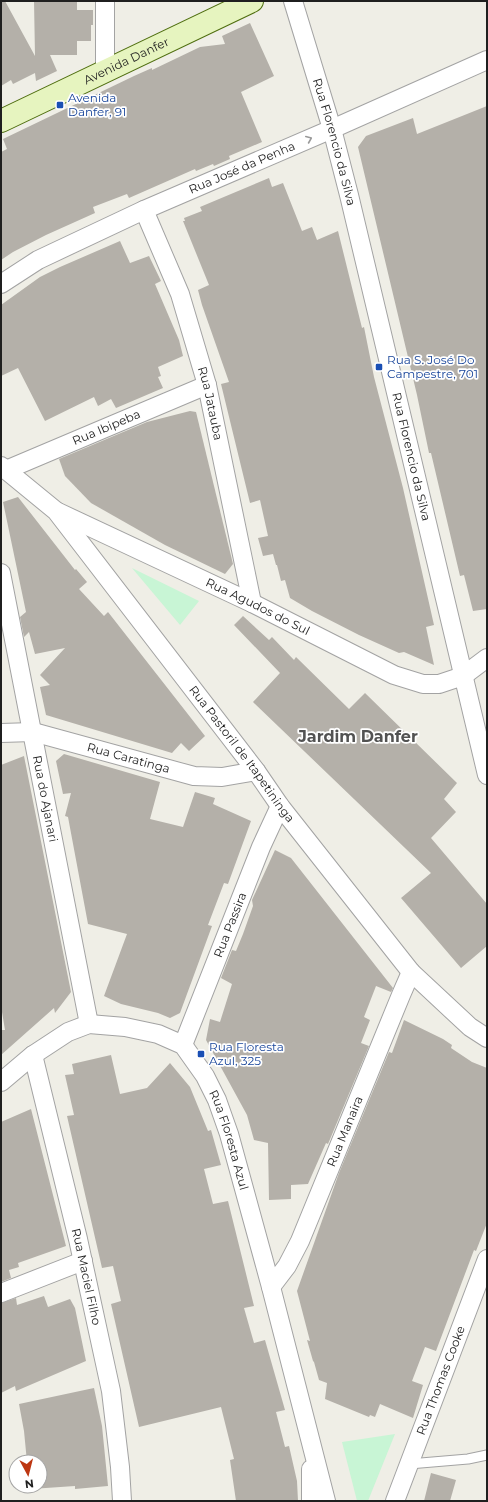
<svg xmlns="http://www.w3.org/2000/svg" width="488" height="1502" font-family="Montserrat,sans-serif">
  <rect width="100%" height="100%" fill="#efeee6"/>
  <g fill="#c8f5d5">
    <polygon points="132,568 199,601 180,625"/>
    <polygon points="395,1434 368,1501 357,1501 342,1442"/>
  </g>
  <g fill="#b4b0a9">
    <polygon points="1,1 5,1 35,56 34,1 77,1 77,10 93,10 93,25 91,25 91,41 77,41 77,55 50,55 57,71 36,81 35,73 13,84 11,80 1,86"/>
    <polygon points="250,23 274,76 241,92 262,142 229,156 230,159 214,166 213,164 196,171 195,169 129,198 127,194 93,207 95,213 46,235 13,252 1,260 1,152 7,149 3,139 134,76 152,68 152,70 200,47 225,44 222,36"/>
    <polygon points="487,106 487,609 473,611 464,575 460,576 431,453 429,453 417,395 358,147 366,136 413,118 417,134"/>
    <polygon points="269,178 272,187 283,183 302,231 312,227 317,240 338,231 362,328 364,327 374,377 403,488 434,625 426,627 434,665 404,652 399,653 359,635 312,611 290,598 285,580 281,581 277,565 276,565 273,554 263,556 258,538 268,536 260,500 250,503 221,384 229,382 202,305 198,290 209,285 183,221 185,221 184,218 202,211 200,207"/>
    <polygon points="120,241 130,263 149,256 161,281 155,284 179,340 183,356 158,367 161,376 158,377 163,388 116,408 111,399 98,406 94,397 45,421 18,368 1,376 1,305 40,277 60,267"/>
    <polygon points="190,411 196,412 233,564 225,574 165,545 91,503 65,476 59,459 147,422"/>
    <polygon points="18,497 75,570 76,569 87,582 79,589 104,616 108,612 205,736 189,751 181,743 172,753 46,715 40,687 50,685 40,675 65,648 35,654 29,632 24,637 20,617 26,612 3,502"/>
    <polygon points="243,616 269,640 272,637 294,660 296,657 349,709 365,693 457,783 444,799 456,812 431,838 487,904 487,946 461,968 401,898 431,873 253,702 280,673 234,625"/>
    <polygon points="64,754 160,782 150,819 183,827 195,792 215,798 213,804 251,821 228,884 224,883 208,925 212,926 180,1013 170,1018 158,1013 121,1004 104,996 127,934 88,924 68,817 65,816 71,793 63,794 56,761"/>
    <polygon points="24,756 71,992 55,1013 54,1008 1,1055 1,1030 5,1030 1,1006 1,765"/>
    <polygon points="275,850 291,858 393,988 391,992 376,986 364,1017 370,1020 361,1043 369,1046 328,1144 326,1143 308,1184 291,1185 291,1199 269,1200 268,1143 254,1140 247,1115 206,1040 210,1019 220,1022 232,984 221,978 232,950 236,951 243,934 253,906 252,900"/>
    <polygon points="404,1020 443,1039 452,1045 451,1048 472,1062 487,1068 487,1223 476,1251 474,1250 436,1351 425,1347 412,1381 423,1385 413,1418 380,1404 375,1417 370,1415 369,1417 325,1399 327,1383 319,1380 314,1362 313,1361 307,1340 310,1341 297,1291 339,1173 389,1052 392,1053"/>
    <polygon points="111,1055 120,1094 147,1088 170,1063 190,1087 208,1131 211,1130 221,1165 204,1169 213,1204 228,1201 254,1306 244,1308 254,1343 265,1340 285,1410 276,1412 285,1447 289,1446 297,1481 298,1501 236,1501 230,1460 234,1459 221,1407 139,1427 111,1304 121,1301 113,1266 102,1268 67,1116 74,1115 65,1075 74,1074 72,1064"/>
    <polygon points="31,1109 66,1246 18,1263 19,1267 9,1270 11,1278 1,1282 1,1122"/>
    <polygon points="44,1296 48,1307 70,1299 75,1308 86,1361 16,1391 15,1386 1,1393 1,1303 16,1298 17,1305"/>
    <polygon points="94,1388 102,1426 108,1486 75,1489 75,1486 31,1489 30,1486 40,1486 40,1462 27,1462 24,1431 19,1404"/>
    <polygon points="431,1473 456,1480 450,1501 424,1501"/>
  </g>
  <g fill="none" stroke-linecap="round" stroke-linejoin="round">
    <defs>
      <polyline id="lane" points="409,1464 468,1459 487,1455"/>
      <g id="street">
        <path id="s1" d="M293,1L332,129L349,195L487,775"/>
        <polyline points="105,71 105,1"/>
        <path id="s2" d="M144,210L180,294L207,385L252,603"/>
        <path id="s3" d="M1,284L38,260L144,210L332,129L487,60"/>
        <path id="s4" d="M1,466L56,511L256,771L280,806L411,972L470,1027L487,1038"/>
        <path id="s5" d="M6,470L207,385"/>
        <path id="s6" d="M58,512L252,603L394,675L423,684H439L463,676L487,658"/>
        <path id="s7" d="M1,573L89,1024"/>
        <path id="s8" d="M1,733L33,732L194,776L222,777L256,771"/>
        <path id="s9" d="M183,1045L261,847L280,806"/>
        <path id="s10" d="M33,1055L78,1239L111,1391L120,1467L122,1501"/>
        <path id="s11" d="M1,1082L33,1055L68,1032L89,1024L125,1027L158,1034L183,1045L205,1076L217,1100L229,1134L271,1287L326,1501"/>
        <path id="s12" d="M271,1287L287,1266L300,1241L401,995L411,972"/>
        <polyline points="1,1293 83,1261"/>
        <polyline points="311,1469 311,1501"/>
        <path id="s13" d="M395,1501L487,1259"/>
      </g>
      <g id="secondary">
        <path id="s14" d="M1,121L252,1"/>
      </g>
    </defs>
    <use href="#lane" stroke="#a3a3a3" stroke-width="11"/>
    <use href="#street" stroke="#a3a3a3" stroke-width="20"/>
    <use href="#secondary" stroke="#4f6e0f" stroke-width="24"/>
    <use href="#lane" stroke="#fff" stroke-width="9"/>
    <use href="#street" stroke="#fff" stroke-width="18"/>
    <use href="#secondary" stroke="#e6f4bf" stroke-width="22"/>
  </g>
  <defs><path id="oneway-chevron" d="M-2-3.5L2.5 0L-2 3.5" fill="none" stroke-width="1.6" stroke-linecap="round" stroke-linejoin="round"/></defs>
  <use stroke="#9a9a9a" href="#oneway-chevron" transform="translate(309 139) rotate(-23)"/>
  <g fill="#1a4fb4" stroke="#fff" stroke-width="1.5">
    <rect x="56" y="101" width="8" height="8" rx="2"/>
    <rect x="375" y="363" width="8" height="8" rx="2"/>
    <rect x="197" y="1050" width="8" height="8" rx="2"/>
  </g>
  <g text-anchor="middle" stroke-width="3.5" stroke-linejoin="round" paint-order="stroke">
    <g font-size="12" fill="#1f1f1f" stroke="#fff">
      <text dy="4" stroke="none"><textPath href="#s14" startOffset="139">Avenida Danfer</textPath></text>
      <text dy="4" stroke="none"><textPath href="#s1" startOffset="147">Rua Florencio da Silva</textPath></text>
      <text dy="4" stroke="none"><textPath href="#s3" startOffset="268">Rua José da Penha</textPath></text>
      <text dy="4" stroke="none"><textPath href="#s2" startOffset="205">Rua Jatauba</textPath></text>
      <text dy="4" stroke="none"><textPath href="#s5" startOffset="109">Rua Ibipeba</textPath></text>
      <text dy="4" stroke="none"><textPath href="#s1" startOffset="471">Rua Florencio da Silva</textPath></text>
      <text dy="4" stroke="none"><textPath href="#s6" startOffset="221">Rua Agudos do Sul</textPath></text>
      <text dy="4" stroke="none"><textPath href="#s4" startOffset="377">Rua Pastoril de Itapetininga</textPath></text>
      <text dy="4" stroke="none"><textPath href="#s8" startOffset="131">Rua Caratinga</textPath></text>
      <text dy="4" stroke="none"><textPath href="#s7" startOffset="230">Rua do Ajanari</textPath></text>
      <text dy="4" stroke="none"><textPath href="#s9" startOffset="129">Rua Passira</textPath></text>
      <text dy="4" stroke="none"><textPath href="#s12" startOffset="173">Rua Manaira</textPath></text>
      <text dy="4" stroke="none"><textPath href="#s11" startOffset="310">Rua Floresta Azul</textPath></text>
      <text dy="4" stroke="none"><textPath href="#s10" startOffset="228">Rua Maciel Filho</textPath></text>
      <text dy="4" stroke="none"><textPath href="#s13" startOffset="129">Rua Thomas Cooke</textPath></text>
    </g>
    <g font-size="12" fill="#164399" stroke="#fff" text-anchor="start">
      <text x="68" y="102">Avenida<tspan x="68" dy="14">Danfer, 91</tspan></text>
      <text x="387" y="364">Rua S. José Do<tspan x="387" dy="14">Campestre, 701</tspan></text>
      <text x="209" y="1051">Rua Floresta<tspan x="209" dy="14">Azul, 325</tspan></text>
    </g>
    <g font-size="16" font-weight="bold" fill="#525252" stroke="#fff">
      <text x="358" y="742">Jardim Danfer</text>
    </g>
  </g>
  <rect width="488" height="1502" fill="none" stroke="#1f1f1f" stroke-width="4"/>
  <g transform="translate(28 1474) rotate(173)"><circle r="19" fill="#ffffff" stroke="#a5a5a5"/>
  <path d="M0-3L7 15L0 10L-7 15Z" fill="#bd3712"/>
  <text y="-6" font-size="11" font-weight="bold" text-anchor="middle" fill="#1f1f1f">N</text>
  </g>
</svg>
